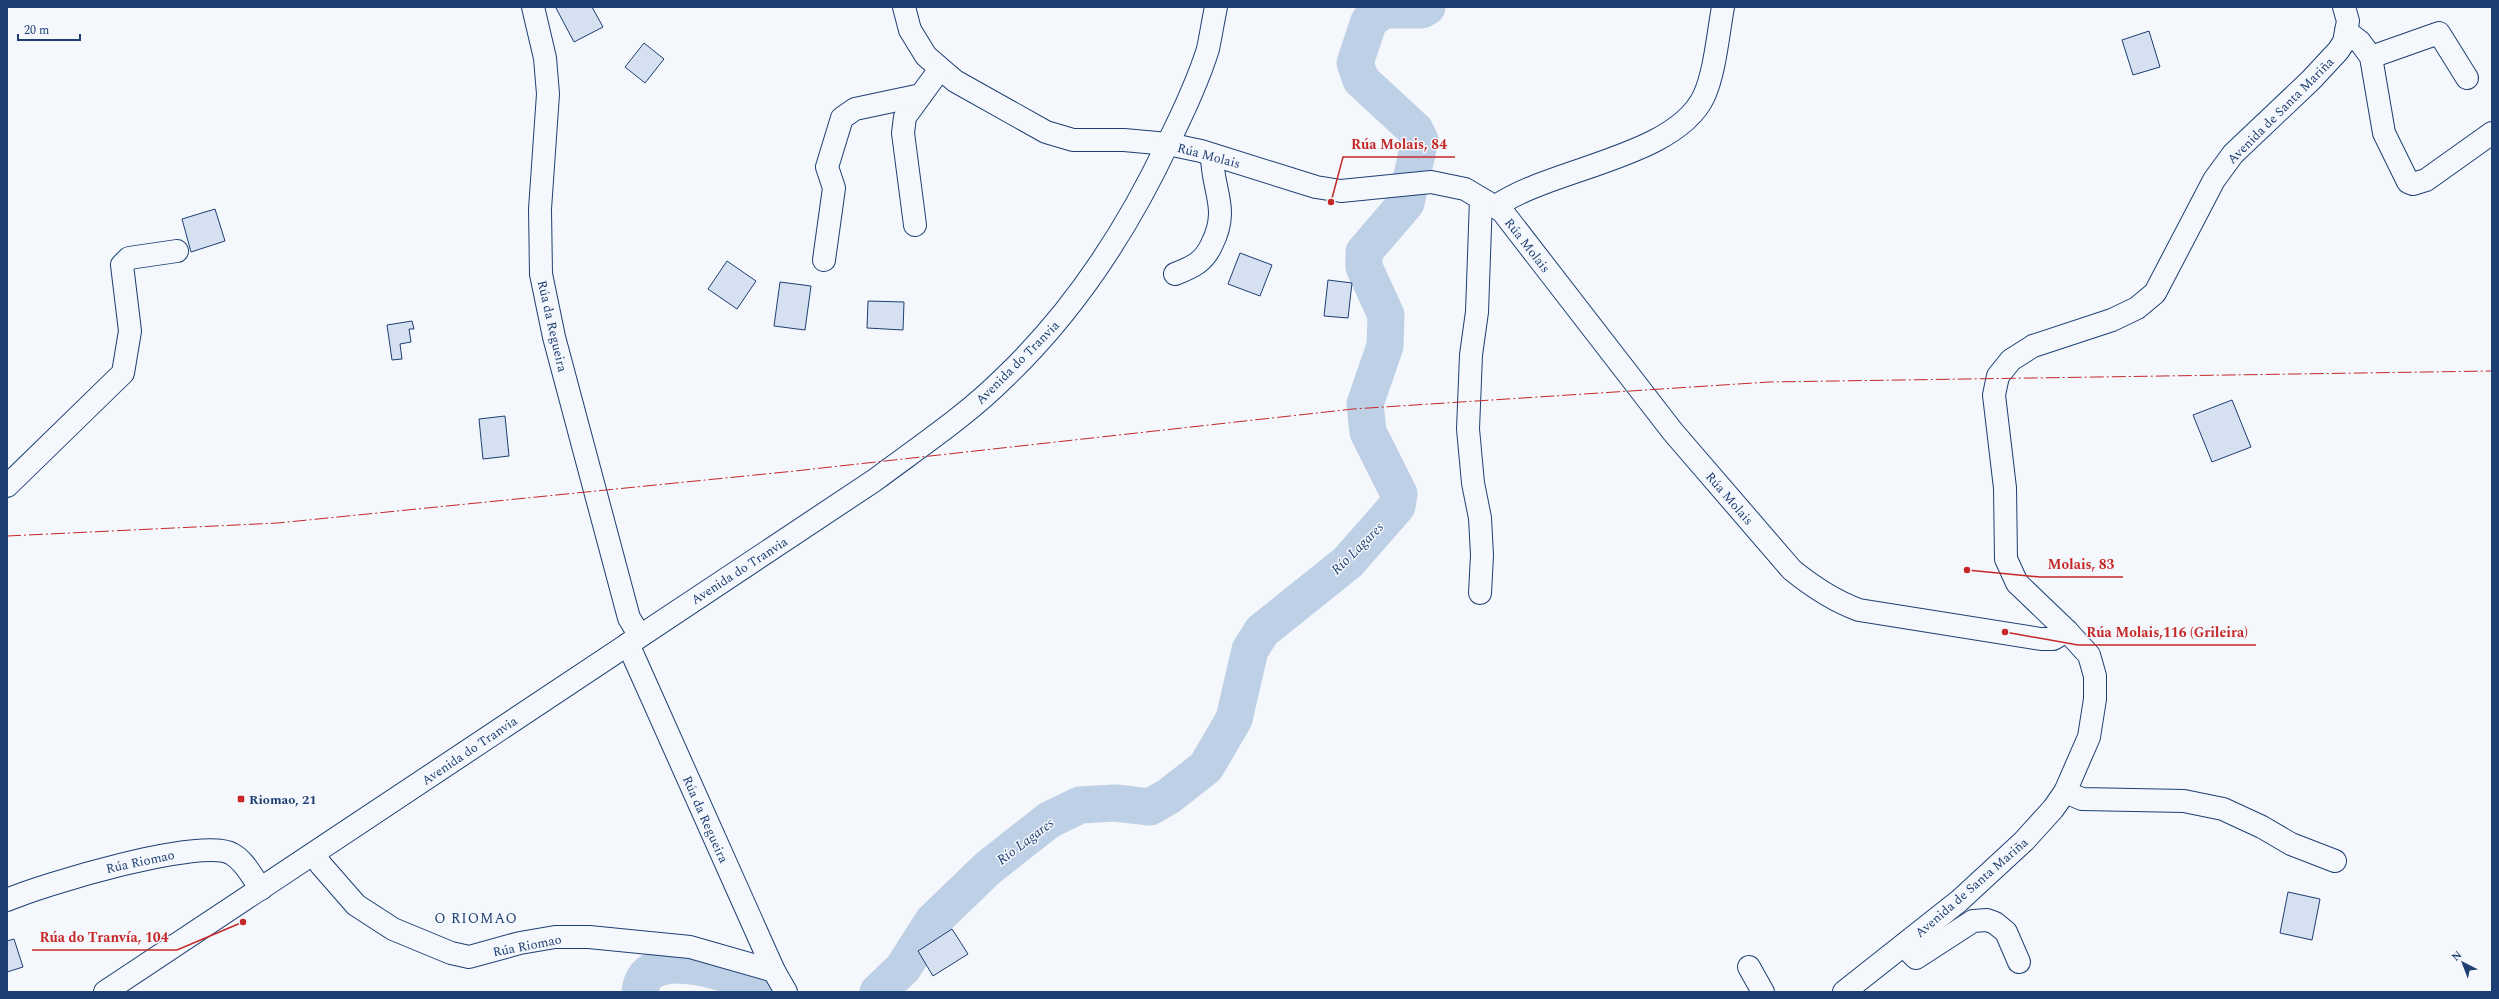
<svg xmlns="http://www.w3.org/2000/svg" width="2499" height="999" font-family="Spectral,serif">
  <rect width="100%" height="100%" fill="#f4f7fb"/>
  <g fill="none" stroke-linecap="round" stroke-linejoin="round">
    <g stroke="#bed0e5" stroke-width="37">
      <path d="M640,992C645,939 743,978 770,992"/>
      <polyline points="878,992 903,968 933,921 988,868 1049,820 1080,805 1115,803 1150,807 1169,796 1206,767 1234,719 1250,650 1262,631 1348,562 1397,506 1399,494 1368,432 1365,404 1385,346 1386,315 1364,267 1364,252 1406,203 1420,140 1415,130 1361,80 1355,63 1369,21 1383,10 1422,10 1427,7"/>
    </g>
  </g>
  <g fill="#d5e0f0" stroke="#1d3f73">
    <polygon points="559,7 592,7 603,27 574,42 556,8"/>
    <polygon points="2149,31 2160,67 2133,75 2122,40"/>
    <polygon points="644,43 664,59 645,83 625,67"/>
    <polygon points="215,209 225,241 191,252 182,219"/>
    <polygon points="1240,253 1272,265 1260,296 1228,284"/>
    <polygon points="727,261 756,281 737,309 708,289"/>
    <polygon points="1328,280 1352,283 1348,318 1324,316"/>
    <polygon points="780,282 811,286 805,330 774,326"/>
    <polygon points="868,301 904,302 903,330 867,328"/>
    <polygon points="412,321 414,329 409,329 411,342 400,344 402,359 392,360 387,325"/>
    <polygon points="2232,400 2251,447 2212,462 2193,415"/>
    <polygon points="505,416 509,456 483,459 479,419"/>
    <polygon points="2288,892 2320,899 2312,940 2280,933"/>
    <polygon points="952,929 968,954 933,976 918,951"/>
    <polygon points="14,939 23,967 7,972 7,941"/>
  </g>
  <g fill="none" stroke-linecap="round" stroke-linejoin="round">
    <defs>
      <g id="minor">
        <polyline points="533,7 545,58 548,94 540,209 541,274 554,337 629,618 640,636"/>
        <path d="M904,7L910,30L926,56L955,81L1046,132L1073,140H1124L1168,144L1201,151L1316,187L1341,191L1431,182L1465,189L1502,211L1673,432L1792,570C1813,587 1834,601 1859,610L2041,639H2053L2067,631"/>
        <polyline points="2346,31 2360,42 2371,57 2384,133 2408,182 2413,184 2426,180 2492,133"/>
        <polyline points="2371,57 2439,33 2467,78"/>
        <path d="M1495,207C1549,168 1675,158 1704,96C1715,72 1718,34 1723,7"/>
        <polyline points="915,225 903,133 905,117 921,95"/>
        <polyline points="824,260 834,188 827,167 842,118 855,109 921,95 940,69"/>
        <path d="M1175,274C1193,267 1204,262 1212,244C1230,208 1212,191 1212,155"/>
        <polyline points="7,486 123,373 130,331 122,265 129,258 177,251"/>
        <polyline points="1480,593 1482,555 1480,518 1473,483 1468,429 1471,355 1477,312 1481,199"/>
        <polyline points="628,644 774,971 786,992"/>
        <polyline points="2065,792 2082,799 2184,801 2223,809 2262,827 2291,844 2335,861"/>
        <polyline points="314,854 321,865 356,905 393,929 451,953 469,957 520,943 555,937 589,937 690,947 774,971"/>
        <path d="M7,900C41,885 203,836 232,854C245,861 252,877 261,889"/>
        <polyline points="1904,946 1916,958 1973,921 1987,920 1995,923 2006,932 2019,962"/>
        <polyline points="1749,967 1763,992"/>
      </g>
      <g id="major">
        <path d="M105,992L875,480C919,447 966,416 1005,377C1075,310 1127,230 1168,143C1183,113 1198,81 1208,49C1211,35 1213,21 1216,7"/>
        <polyline points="1844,992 1959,901 2024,841 2053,809 2065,792 2089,737 2095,699 2095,676 2089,655 2067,631 2017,583 2006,559 2005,488 1994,395 1998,376 2011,360 2033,346 2112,320 2137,308 2155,293 2214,180 2233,154 2311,80 2338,51 2344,42 2348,21 2344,7"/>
      </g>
    </defs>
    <use href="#minor" stroke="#1d3f73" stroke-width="24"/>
    <use href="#major" stroke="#1d3f73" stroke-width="24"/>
    <use href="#minor" stroke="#f4f7fb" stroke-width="22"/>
    <use href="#major" stroke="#f4f7fb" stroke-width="22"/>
    <polyline stroke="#c62828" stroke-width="1" stroke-dasharray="14 3 2 3" stroke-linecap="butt" points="7,536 278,523 795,471 1353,409 1769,382 2492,371"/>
  </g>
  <rect fill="#c62828" stroke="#f4f7fb" stroke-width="1.5" x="237" y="795" width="8" height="8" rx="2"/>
  <g text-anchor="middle" stroke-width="3" stroke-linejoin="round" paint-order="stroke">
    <g font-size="13" fill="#1d3f73" stroke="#f4f7fb">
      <text transform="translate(2280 110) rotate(-45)" y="5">Avenida de Santa Mariña</text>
      <text transform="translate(1209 155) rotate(15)" y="5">Rúa Molais</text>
      <text transform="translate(1528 245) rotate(52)" y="5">Rúa Molais</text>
      <text transform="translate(553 326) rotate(77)" y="5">Rúa da Regueira</text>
      <text transform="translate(1017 362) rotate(-45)" y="5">Avenida do Tranvia</text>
      <text transform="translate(1730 498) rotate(49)" y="5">Rúa Molais</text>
      <text transform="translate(739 570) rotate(-33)" y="5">Avenida do Tranvia</text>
      <text transform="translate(469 750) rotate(-34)" y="5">Avenida do Tranvia</text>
      <text transform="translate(706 819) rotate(66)" y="5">Rúa da Regueira</text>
      <text transform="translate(140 861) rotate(-12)" y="5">Rúa Riomao</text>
      <text transform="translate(1971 887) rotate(-41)" y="5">Avenida de Santa Mariña</text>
      <text transform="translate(527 945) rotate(-11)" y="5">Rúa Riomao</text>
    </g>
    <g font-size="13" font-weight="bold" fill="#1d3f73" stroke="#f4f7fb" text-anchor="start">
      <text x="249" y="804">Riomao, 21</text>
    </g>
    <g font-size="14" font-style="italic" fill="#1d3f73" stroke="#f4f7fb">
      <text transform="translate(1357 548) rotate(-45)" y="5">Río Lagares</text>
      <text transform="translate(1025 841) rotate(-37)" y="5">Río Lagares</text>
    </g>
    <g font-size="14" letter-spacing="1" fill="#1d3f73" stroke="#f4f7fb">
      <text x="476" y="923">O RIOMAO</text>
    </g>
  </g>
  <path fill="none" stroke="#c62828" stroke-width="1.5" d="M1331 202L1343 157H1455M1967 570L2040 577H2123M2005 632L2078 645H2256M243 922L177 950H32"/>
  <g fill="#c62828" stroke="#f4f7fb" stroke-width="1.5">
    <circle cx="1331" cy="202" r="4"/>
    <circle cx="1967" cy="570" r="4"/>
    <circle cx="2005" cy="632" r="4"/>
    <circle cx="243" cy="922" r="4"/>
  </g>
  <g font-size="14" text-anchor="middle" font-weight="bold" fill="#c62828" stroke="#f4f7fb" stroke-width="3" stroke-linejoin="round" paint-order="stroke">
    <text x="1399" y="149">Rúa Molais, 84</text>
    <text x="2081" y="569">Molais, 83</text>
    <text x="2167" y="637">Rúa Molais,116 (Grileira)</text>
    <text x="104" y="942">Rúa do Tranvía, 104</text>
  </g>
  <rect width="2499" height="999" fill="none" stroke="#1d3f73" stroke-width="16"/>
  <g transform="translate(2463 963) rotate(318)" stroke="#f4f7fb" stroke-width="3" paint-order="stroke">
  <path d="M0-3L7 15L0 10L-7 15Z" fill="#1d3f73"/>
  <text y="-6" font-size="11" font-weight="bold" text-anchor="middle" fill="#1d3f73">N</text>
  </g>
  <path d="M18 34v6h62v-6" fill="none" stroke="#1d3f73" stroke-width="2"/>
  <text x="24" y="34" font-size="12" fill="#1d3f73" stroke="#f4f7fb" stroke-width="3" paint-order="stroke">20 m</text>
</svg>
